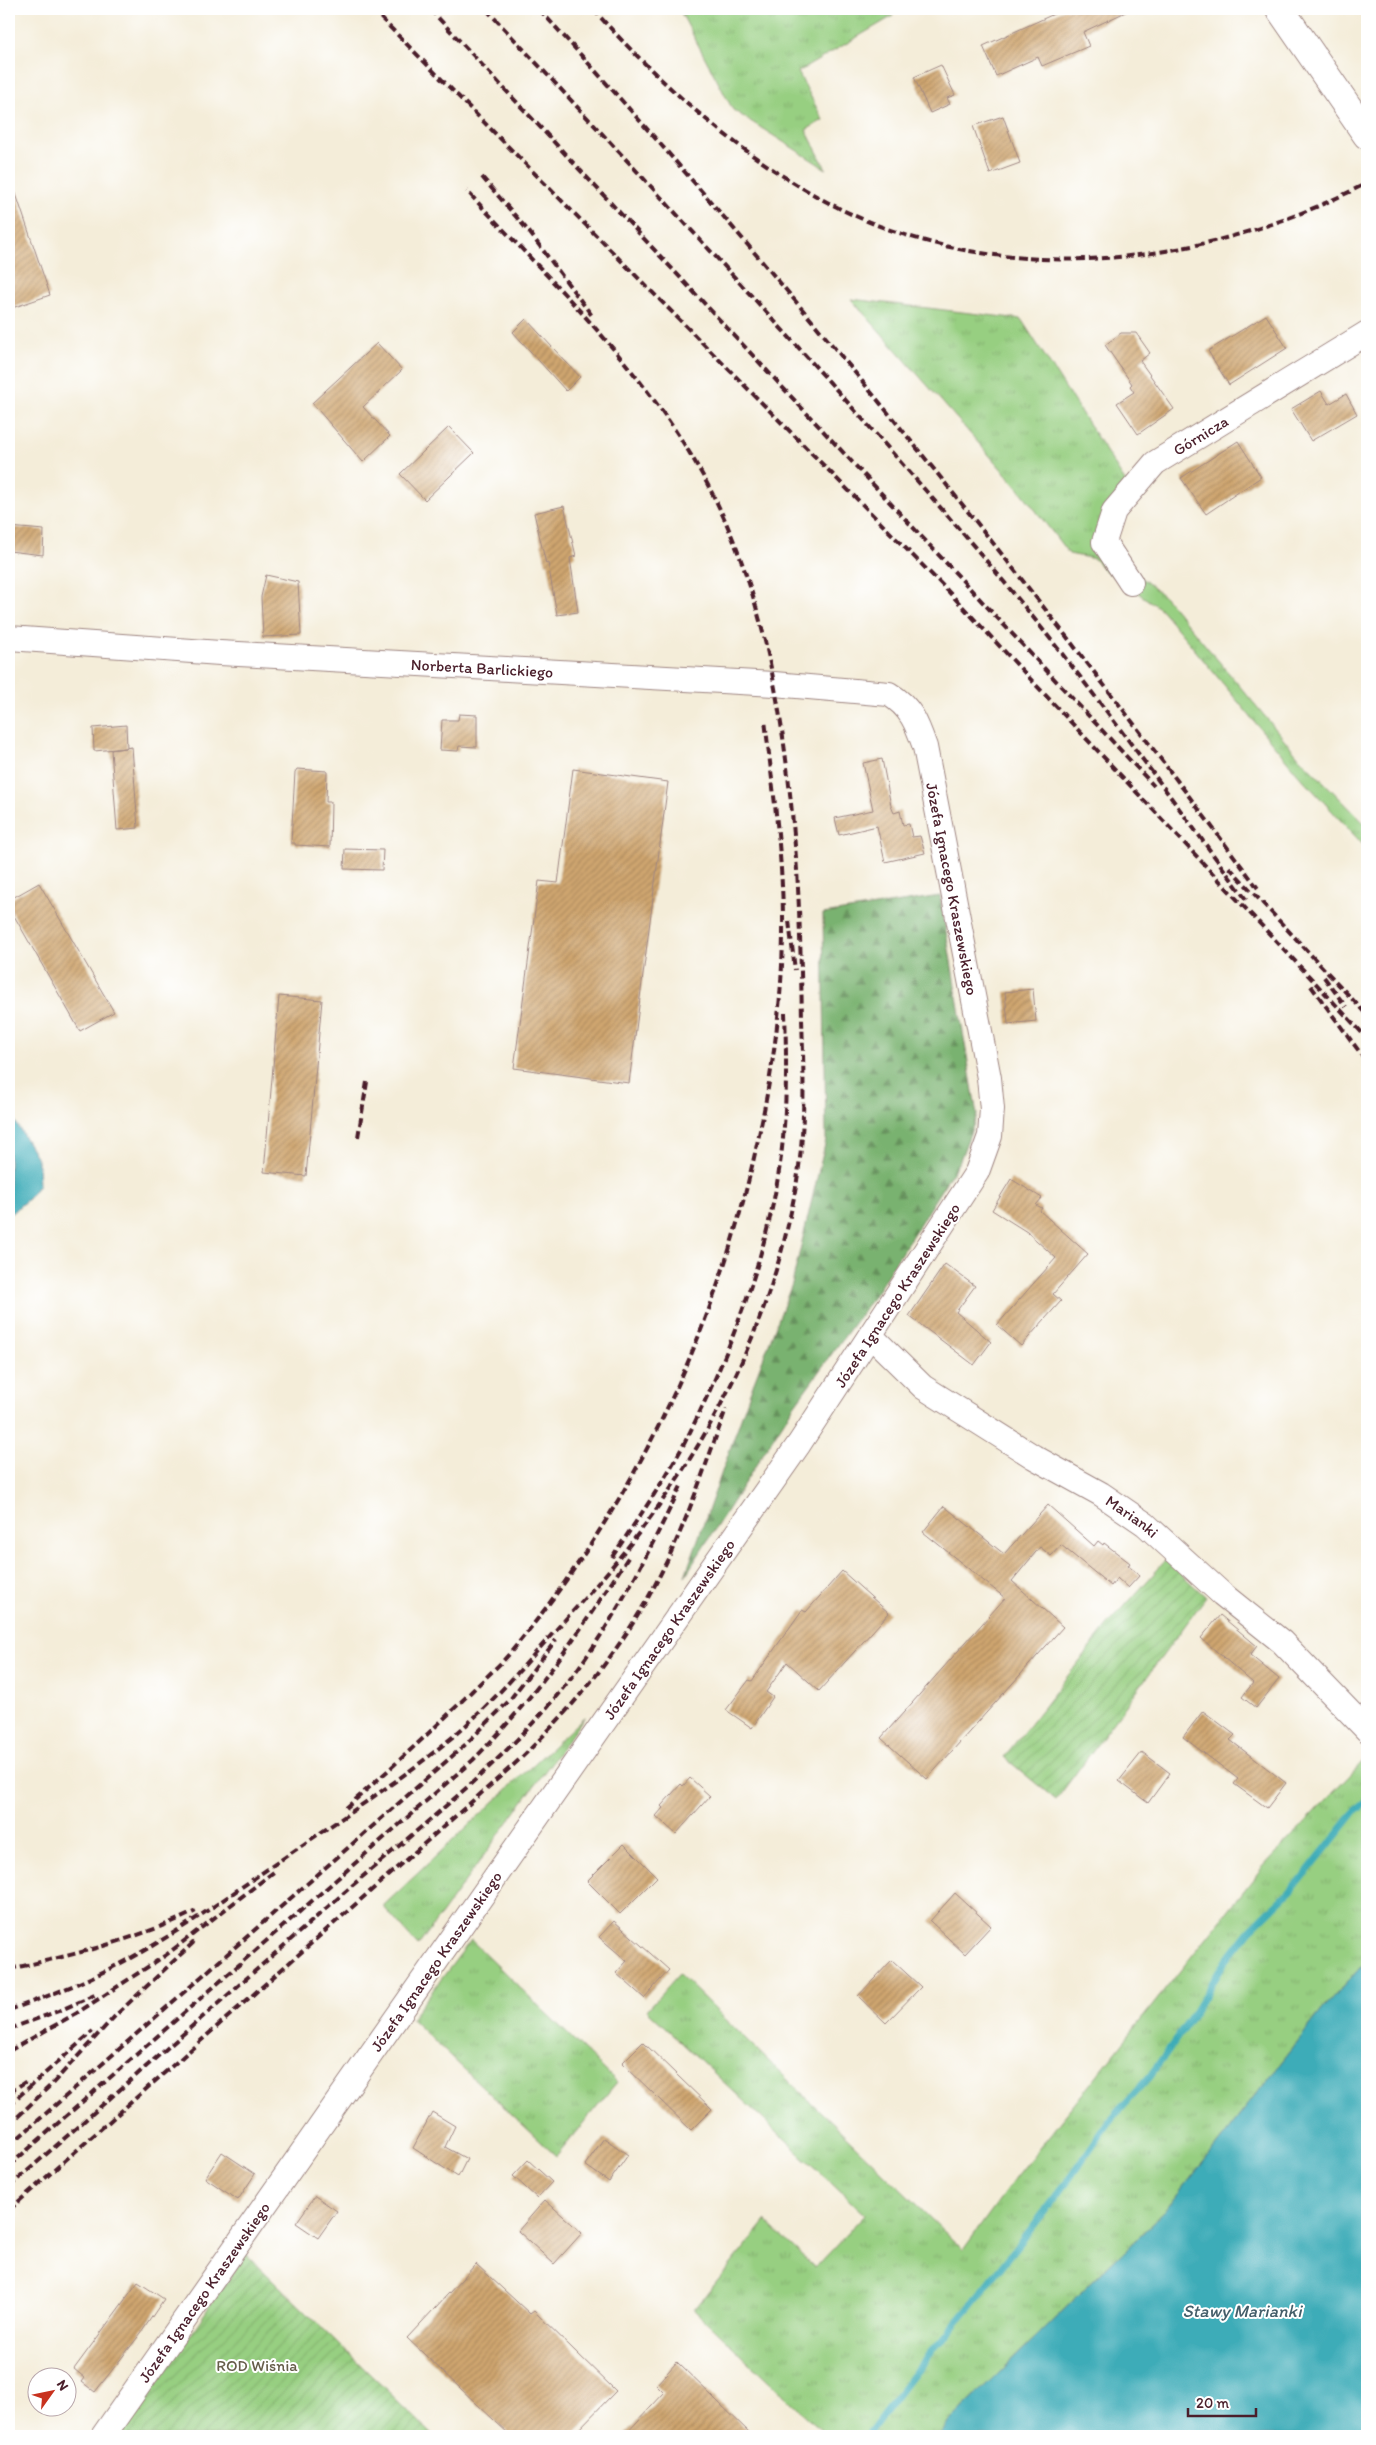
<svg xmlns="http://www.w3.org/2000/svg" width="1376" height="2445" font-family="Itim,sans-serif">
  <defs>
    <pattern id="grass-tufts" width="24" height="20" patternUnits="userSpaceOnUse" patternTransform="scale(1.25)"><rect width="24" height="20" fill="#97cf81"/><path d="M3 7l-1-3M5 7V3M7 7l1-3M15 17l-1-3M17 17v-4M19 17l1-3" fill="none" stroke="#84b170"/></pattern>
    <pattern id="forest-firs" width="22" height="20" patternUnits="userSpaceOnUse" patternTransform="scale(1.25)"><rect width="22" height="20" fill="#79b26f"/><path d="M5 1l3.5 6h-7zM16 11l3.5 6h-7z" fill="#65905b"/></pattern>
    <pattern id="garden-furrows" width="10" height="10" patternUnits="userSpaceOnUse" patternTransform="scale(1.25)"><rect width="10" height="10" fill="#97cf81"/><path d="M-1 1l2-2M0 10L10 0M9 11l2-2" fill="none" stroke="#84b170"/></pattern>
    <pattern id="building-hatch" width="6" height="6" patternUnits="userSpaceOnUse" patternTransform="scale(1.25)"><rect width="6" height="6" fill="#cfa670"/><path d="M-1 1l2-2M0 6l6-6M5 7l2-2" fill="none" stroke="#aa875c"/></pattern>
  </defs>
  <rect width="100%" height="100%" fill="#fff"/>
  <filter id="ink" filterUnits="userSpaceOnUse"><feTurbulence type="fractalNoise" baseFrequency=".02" numOctaves="2"/><feDisplacementMap in="SourceGraphic" scale="10" xChannelSelector="R" yChannelSelector="G"/><feConvolveMatrix kernelMatrix="1 2 1 2 8 2 1 2 1" color-interpolation-filters="sRGB"/></filter>
  <filter id="wash" filterUnits="userSpaceOnUse"><feTurbulence type="fractalNoise" baseFrequency=".0096" numOctaves="4" result="noise"/><feDisplacementMap in="SourceGraphic" scale="20" xChannelSelector="R" yChannelSelector="G"/><feGaussianBlur stdDeviation="1.12" result="paint"/><feColorMatrix in="noise" values="0 0 0 0 0 0 0 0 0 0 0 0 0 0 0 0 0 1.4 0 .05"/><feComposite in="paint" operator="in"/></filter>
  <g filter="url(#wash)">
    <rect width="100%" height="100%" fill="#f4edd9"/>
    <g fill="url(#grass-tufts)" stroke="#707756">
      <polygon points="679,9 888,9 893,16 798,72 823,120 806,130 826,169 733,110"/>
      <polygon points="851,299 1021,319 1134,495 1121,517 1115,542 1138,575 1165,597 1299,757 1367,826 1367,849 1298,774 1161,609 1103,569 1095,559 1069,554 1020,490"/>
      <polygon points="585,1716 418,1946 383,1906"/>
      <polygon points="1367,1757 1367,1960 1323,2009 1166,2210 948,2423 940,2436 827,2436 694,2310 766,2221 815,2268 865,2215 647,2010 679,1974 963,2250 1013,2181 1261,1869"/>
      <polygon points="471,1940 617,2082 556,2156 411,2019"/>
    </g>
    <polygon fill="url(#forest-firs)" stroke="#62684d" points="940,896 977,1115 960,1160 874,1296 793,1407 685,1576 752,1387 792,1284 826,1140 823,914"/>
    <g fill="url(#garden-furrows)" stroke="#707756">
      <polygon points="1166,1560 1206,1597 1056,1800 1004,1757 1107,1626"/>
      <polygon points="246,2254 434,2436 120,2436"/>
    </g>
    <g fill="#3cacb8" stroke="#436672">
      <polygon points="9,1111 38,1160 39,1185 28,1199 9,1215"/>
      <polygon points="1367,1960 1367,2436 940,2436 948,2423 1166,2210 1323,2009"/>
    </g>
    <g fill="none" stroke-linecap="round" stroke-linejoin="round">
      <polyline stroke="#3cacb8" stroke-width="7" points="867,2436 915,2372 969,2308 1060,2192 1111,2119 1150,2076 1189,2021 1224,1963 1249,1931 1299,1882 1357,1809 1367,1801"/>
    </g>
    <g id="blocks">
      <g fill="url(#building-hatch)">
        <polygon points="1065,9 1132,9 1083,32 1089,46 1042,66 1038,57 996,76 983,46"/>
        <polygon points="941,65 955,95 947,98 950,104 930,113 914,77"/>
        <polygon points="1003,116 1020,163 990,174 973,126"/>
        <polygon points="9,182 12,182 50,295 9,309"/>
        <polygon points="1266,315 1287,348 1229,385 1208,351"/>
        <polygon points="526,319 580,377 566,391 513,332"/>
        <polygon points="1121,333 1136,333 1150,353 1140,361 1174,409 1138,434 1117,403 1134,392 1130,386 1132,384 1105,345"/>
        <polygon points="377,343 402,370 363,407 390,436 363,462 312,403"/>
        <polygon points="1321,391 1329,404 1346,394 1357,414 1311,441 1291,409"/>
        <polygon points="449,427 474,453 425,500 400,474"/>
        <polygon points="1238,441 1261,477 1206,514 1181,478"/>
        <polygon points="564,506 576,556 570,558 578,612 557,615 548,563 546,564 534,513"/>
        <polygon points="9,527 44,530 43,555 9,551"/>
        <polygon points="266,575 298,582 301,635 263,637 261,597"/>
        <polygon points="459,714 477,715 477,747 459,746 458,751 440,750 442,720 458,720"/>
        <polygon points="126,725 127,748 94,751 93,728"/>
        <polygon points="132,747 138,828 117,830 111,750"/>
        <polygon points="882,759 891,806 894,813 900,811 903,825 909,824 912,837 920,836 925,853 885,862 877,826 839,835 835,818 873,810 863,763"/>
        <polygon points="297,769 327,771 326,802 331,802 330,847 295,845 295,843 291,843 295,772"/>
        <polygon points="573,769 668,782 629,1083 514,1068 539,881 558,883"/>
        <polygon points="345,849 383,850 382,870 344,869"/>
        <polygon points="39,883 114,1012 80,1031 9,907 9,900"/>
        <polygon points="1033,989 1036,1021 1008,1024 1005,992"/>
        <polygon points="279,996 322,1000 306,1176 264,1172"/>
        <polygon points="1011,1179 1042,1198 1036,1205 1042,1208 1040,1211 1088,1254 1053,1294 1061,1301 1021,1346 997,1325 1056,1258 1027,1232 992,1210"/>
        <polygon points="945,1264 975,1286 956,1312 991,1342 974,1365 909,1316"/>
        <polygon points="1048,1505 1094,1546 1098,1541 1103,1545 1104,1543 1130,1563 1128,1566 1140,1575 1128,1588 1117,1578 1111,1586 1061,1545 1051,1556 1040,1547 1012,1581 1063,1627 927,1779 881,1738 1005,1598 923,1532 944,1506 1004,1554"/>
        <polygon points="842,1571 889,1613 819,1691 787,1662 766,1692 773,1697 752,1728 726,1710 749,1680 752,1681 802,1610 806,1612"/>
        <polygon points="1220,1615 1257,1646 1250,1655 1279,1679 1256,1708 1242,1697 1253,1683 1201,1638"/>
        <polygon points="1203,1711 1235,1735 1230,1740 1286,1783 1267,1808 1234,1784 1238,1779 1183,1737"/>
        <polygon points="1142,1752 1170,1773 1148,1803 1119,1781"/>
        <polygon points="690,1778 710,1796 676,1834 656,1816 663,1808 661,1806 681,1784 683,1786"/>
        <polygon points="624,1844 657,1877 620,1914 587,1881"/>
        <polygon points="955,1893 991,1926 965,1954 930,1921"/>
        <polygon points="614,1921 669,1970 644,1998 616,1973 627,1961 599,1937"/>
        <polygon points="892,1960 921,1987 886,2023 858,1996"/>
        <polygon points="643,2042 712,2109 691,2130 622,2063"/>
        <polygon points="432,2112 455,2126 445,2147 467,2159 458,2177 413,2148"/>
        <polygon points="604,2138 628,2155 609,2182 585,2165"/>
        <polygon points="222,2152 255,2174 238,2200 205,2178"/>
        <polygon points="528,2160 552,2182 537,2198 513,2176"/>
        <polygon points="315,2196 337,2211 318,2238 296,2223"/>
        <polygon points="545,2200 582,2233 554,2264 518,2231"/>
        <polygon points="476,2264 530,2314 534,2311 616,2391 572,2436 511,2436 407,2338"/>
        <polygon points="138,2282 164,2299 141,2333 95,2392 82,2382 85,2378 74,2369"/>
        <polygon points="677,2362 753,2436 624,2436 664,2393 656,2385"/>
      </g>
    </g>
  </g>
  <g filter="url(#ink)">
    <use href="#blocks" fill-opacity="0" stroke="#9f8682" stroke-width="1"/>
    <g fill="none" stroke-linecap="round" stroke-linejoin="round">
      <defs>
        <g id="minor">
          <path id="s1" d="M1131,583L1104,542L1114,511L1155,463L1367,333"/>
          <path id="s2" d="M9,638L220,653L774,684L889,694C911,707 917,724 925,747L989,1078L992,1109L990,1136L977,1172L799,1444L103,2436"/>
          <path id="s3" d="M871,1336L923,1387L1034,1457L1101,1494L1145,1524L1222,1594L1282,1642L1367,1730"/>
        </g>
        <polyline id="tertiary" points="1280,9 1367,135"/>
      </defs>
      <use href="#minor" stroke="#9f8682" stroke-width="26"/>
      <use href="#tertiary" stroke="#9f8682" stroke-width="30"/>
      <use href="#minor" stroke="#fff" stroke-width="24"/>
      <use href="#tertiary" stroke="#fff" stroke-width="28"/>
      <g stroke="#4a1f2b" stroke-width="4" stroke-dasharray="8 4" stroke-linecap="butt">
        <polyline points="372,9 947,590 1367,1038"/>
        <polyline points="430,9 1154,786"/>
        <path d="M486,9C652,187 819,366 978,551C1074,663 1160,783 1248,902"/>
        <path d="M539,9C796,289 1033,586 1260,891"/>
        <path d="M593,9C660,84 738,154 827,202C996,292 1202,269 1367,183"/>
        <polyline points="482,177 530,233 593,317"/>
        <polyline points="1229,867 1367,1015"/>
        <polyline points="789,921 795,970"/>
        <polyline points="1324,977 1346,1007"/>
        <polyline points="1311,986 1367,1062"/>
        <polyline points="358,1137 367,1082"/>
        <path d="M612,1557C637,1520 664,1482 685,1442C726,1361 761,1273 777,1183C787,1127 787,1070 785,1013"/>
        <path d="M346,1808C389,1770 431,1732 472,1691C485,1678 499,1666 511,1652C637,1500 718,1328 759,1135C773,1069 782,1003 783,934C784,863 773,791 765,720"/>
        <path d="M9,1969C74,1955 136,1940 196,1911"/>
        <path d="M9,2010C56,1994 101,1975 145,1950C194,1922 241,1887 288,1855C347,1814 410,1775 464,1727C504,1691 537,1650 574,1610C681,1494 762,1358 793,1202C806,1141 804,1081 802,1019C801,969 800,920 797,870C787,745 772,617 717,503C658,381 557,288 467,191"/>
        <polyline points="9,2029 61,2010 97,1994"/>
        <polyline points="9,2051 77,2013 166,1955 275,1871"/>
        <polyline points="9,2093 28,2080"/>
        <polyline points="9,2105 93,2031"/>
        <polyline points="9,2125 53,2083 116,2015 194,1942"/>
        <polyline points="9,2146 466,1744 508,1702 556,1640"/>
        <path d="M9,2166L473,1760C537,1696 580,1631 629,1556"/>
        <path d="M9,2187C124,2086 239,1985 354,1884C426,1822 504,1762 563,1688C613,1626 647,1555 682,1484"/>
        <path d="M9,2210L519,1760C576,1705 627,1643 662,1571C688,1520 706,1463 726,1409"/>
      </g>
    </g>
  </g>
  <g text-anchor="middle" stroke-width="4" stroke-linejoin="round" paint-order="stroke">
    <g font-size="16" fill="#4a1f2b" stroke="#fff">
      <text dy="6" stroke="none"><textPath href="#s1" startOffset="198">Górnicza</textPath></text>
      <text dy="6" stroke="none"><textPath href="#s2" startOffset="474">Norberta Barlickiego</textPath></text>
      <text dy="6" stroke="none"><textPath href="#s2" startOffset="1092">Józefa Ignacego Kraszewskiego</textPath></text>
      <text transform="translate(897 1295) rotate(-57)" y="6">Józefa Ignacego Kraszewskiego</text>
      <text dy="6" stroke="none"><textPath href="#s3" startOffset="319">Marianki</textPath></text>
      <text transform="translate(669 1629) rotate(-55)" y="6">Józefa Ignacego Kraszewskiego</text>
      <text transform="translate(436 1961) rotate(-55)" y="6">Józefa Ignacego Kraszewskiego</text>
      <text transform="translate(204 2292) rotate(-55)" y="6">Józefa Ignacego Kraszewskiego</text>
    </g>
    <g font-size="16" fill="#655d49" stroke="#fff">
      <text x="257" y="2371">ROD Wiśnia</text>
    </g>
    <g font-size="18" font-style="italic" fill="#445e6a" stroke="#fff">
      <text x="1242" y="2317">Stawy Marianki</text>
    </g>
  </g>
  <rect width="1376" height="2445" fill="none" stroke="#fff" stroke-width="30"/>
  <g transform="translate(52 2392) rotate(57)"><circle r="24" fill="#ffffff" stroke="#b7a5aa"/>
  <path d="M0-4L9 19L0 12L-9 19Z" fill="#c8321e"/>
  <text y="-8" font-size="14" font-weight="bold" text-anchor="middle" fill="#4a1f2b">N</text>
  </g>
  <path d="M1188 2408v8h68v-8" fill="none" stroke="#4a1f2b" stroke-width="2.5"/>
  <text x="1196" y="2408" font-size="15" fill="#4a1f2b" stroke="#ffffff" stroke-width="4" paint-order="stroke">20 m</text>
</svg>
